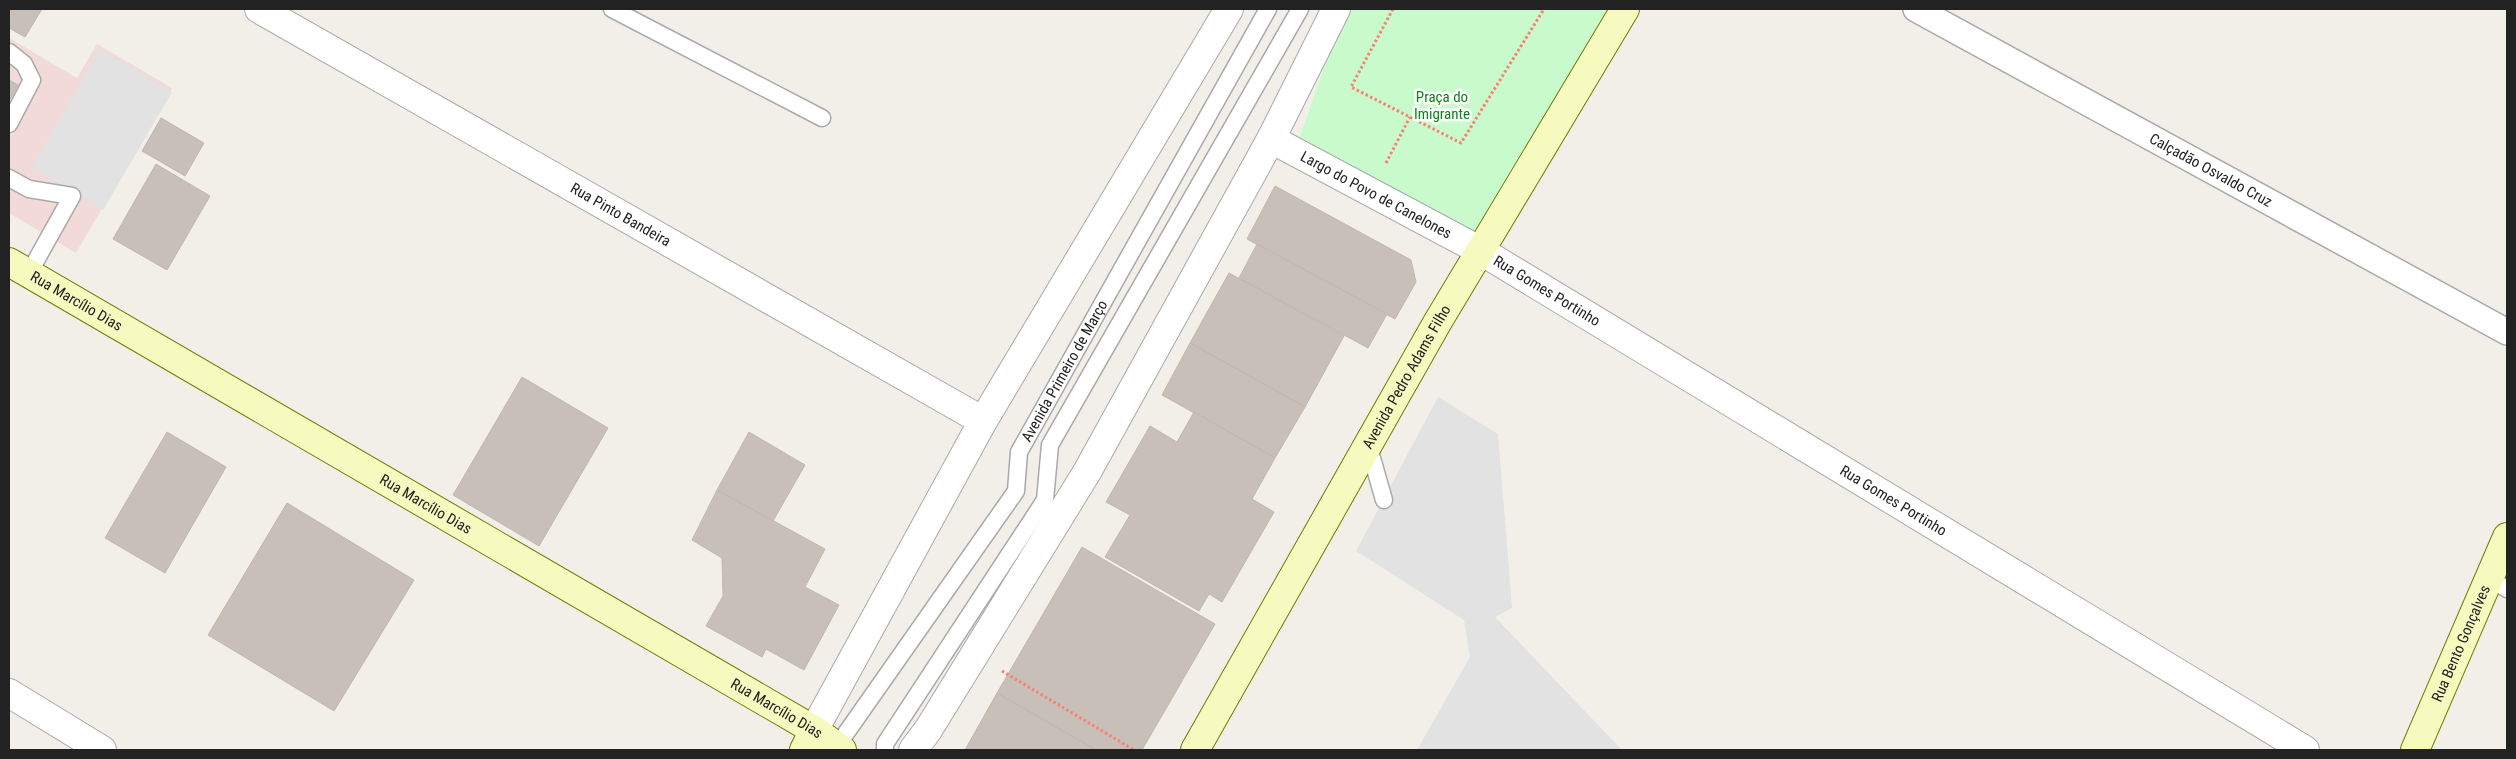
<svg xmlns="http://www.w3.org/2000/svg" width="2516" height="759" font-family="'Roboto Condensed',sans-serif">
  <rect width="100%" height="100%" fill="#f2efe9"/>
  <polygon fill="#f2dad9" points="9,38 77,78 97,44 172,88 76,253 9,213"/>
  <polygon fill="#c8facc" points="1350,9 1611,9 1478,236 1300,137 1335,35"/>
  <g fill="#e2e2e2">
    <polygon points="100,49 172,92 103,210 31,168"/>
    <polygon points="1438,397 1498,434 1512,608 1495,617 1620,748 1619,750 1417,750 1470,657 1464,620 1356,551"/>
  </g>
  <g fill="#c7bfb8" stroke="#c4b6ab">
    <polygon points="9,9 42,9 25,37 9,28"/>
    <polygon points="9,80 18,85 9,101"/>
    <polygon points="161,118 204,143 185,176 142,151"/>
    <polygon points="156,164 210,196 167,270 113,239"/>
    <polygon points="1275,186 1411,260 1416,282 1395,319 1247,239"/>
    <polygon points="1257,244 1387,314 1368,348 1239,278"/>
    <polygon points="1229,273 1344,336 1305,407 1190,343"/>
    <polygon points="1190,343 1305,407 1275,458 1162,395"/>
    <polygon points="522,377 608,428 539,546 453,495"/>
    <polygon points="1194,412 1275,458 1252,499 1274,512 1222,602 1209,594 1199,611 1105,557 1130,515 1106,502 1150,426 1177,442"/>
    <polygon points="167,432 226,467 165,573 105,538"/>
    <polygon points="749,432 805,465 773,521 717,490"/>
    <polygon points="717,490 825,549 805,587 839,605 804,670 766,649 762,657 706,626 723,596 722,558 692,540"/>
    <polygon points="287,503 414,580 334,711 208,635"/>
    <polygon points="1082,547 1215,624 1142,750 1096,750 997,693"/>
    <polygon points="997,693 1096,750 965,750"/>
  </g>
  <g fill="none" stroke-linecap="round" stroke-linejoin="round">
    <defs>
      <g id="service">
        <polyline points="612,9 822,118"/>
        <polyline points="9,52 24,64 32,80 9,124"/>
        <polyline points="9,178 29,189 72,196 29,273"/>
        <polyline points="1368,444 1384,500"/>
        <polyline points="2489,579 2507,589"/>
        <path id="s1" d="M832,750L837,746L1016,491L1019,452L1268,9"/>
        <polyline points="885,750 885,744 1045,500 1050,445 1300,9"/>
      </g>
      <g id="pedestrian">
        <path id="s2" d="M1916,9L2507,332"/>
      </g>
      <g id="minor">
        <path id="s3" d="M259,9L983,421"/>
        <polyline points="9,693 102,750"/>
      </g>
      <g id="tertiary">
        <path id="s4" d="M1271,139L1481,251L2305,750"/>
        <polyline points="814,730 983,421 1229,9"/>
        <polyline points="913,750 928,730 1087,472 1271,139 1336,9"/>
      </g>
      <g id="secondary">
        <path id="s5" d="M9,262L814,730L842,750"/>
        <polyline points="804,750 814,730"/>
        <path id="s6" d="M1195,750L1437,323L1625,9"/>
        <path id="s7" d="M2415,750L2507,537"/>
      </g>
    </defs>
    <use href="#service" stroke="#a9a9a9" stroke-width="19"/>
    <use href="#pedestrian" stroke="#a9a9a9" stroke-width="28"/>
    <use href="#minor" stroke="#a9a9a9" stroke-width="30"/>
    <use href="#tertiary" stroke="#a9a9a9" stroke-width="30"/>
    <use href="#secondary" stroke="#707d05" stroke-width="30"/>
    <g stroke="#fa8072" stroke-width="3" stroke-dasharray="2.5 2.5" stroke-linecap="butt">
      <polyline points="1393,9 1351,87 1461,143 1544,9"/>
      <polyline points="1386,163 1410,117"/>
      <polyline points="1002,671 1134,750"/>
    </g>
    <use href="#service" stroke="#fff" stroke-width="16"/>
    <use href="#pedestrian" stroke="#fff" stroke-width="25"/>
    <use href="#minor" stroke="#fff" stroke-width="28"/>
    <use href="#tertiary" stroke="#fff" stroke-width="28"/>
    <use href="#secondary" stroke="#f7fabf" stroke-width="28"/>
  </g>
  <g text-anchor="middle" stroke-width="5" stroke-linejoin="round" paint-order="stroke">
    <g font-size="15" fill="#0c8416" stroke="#fff">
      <text x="1442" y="102">Praça do<tspan x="1442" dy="17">Imigrante</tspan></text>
    </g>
    <g font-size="15" fill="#222" stroke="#fff">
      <text dy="5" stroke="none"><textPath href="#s2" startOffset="336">Calçadão Osvaldo Cruz</textPath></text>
      <text dy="5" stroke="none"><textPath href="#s4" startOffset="119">Largo do Povo de Canelones</textPath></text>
      <text dy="5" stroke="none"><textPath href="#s3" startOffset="416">Rua Pinto Bandeira</textPath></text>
      <text dy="5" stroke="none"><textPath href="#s4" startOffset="315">Rua Gomes Portinho</textPath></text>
      <text dy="5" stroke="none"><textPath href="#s5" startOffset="78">Rua Marcílio Dias</textPath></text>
      <text dy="5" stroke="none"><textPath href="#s1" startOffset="450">Avenida Primeiro de Março</textPath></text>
      <text dy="5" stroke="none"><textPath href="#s6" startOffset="429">Avenida Pedro Adams Filho</textPath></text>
      <text dy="5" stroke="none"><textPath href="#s4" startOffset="720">Rua Gomes Portinho</textPath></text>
      <text dy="5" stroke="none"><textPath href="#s5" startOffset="482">Rua Marcílio Dias</textPath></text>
      <text dy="5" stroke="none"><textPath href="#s7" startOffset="116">Rua Bento Gonçalves</textPath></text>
      <text dy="5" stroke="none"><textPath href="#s5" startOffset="888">Rua Marcílio Dias</textPath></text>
    </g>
  </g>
  <rect width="2516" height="759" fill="none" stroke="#222222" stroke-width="20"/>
</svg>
